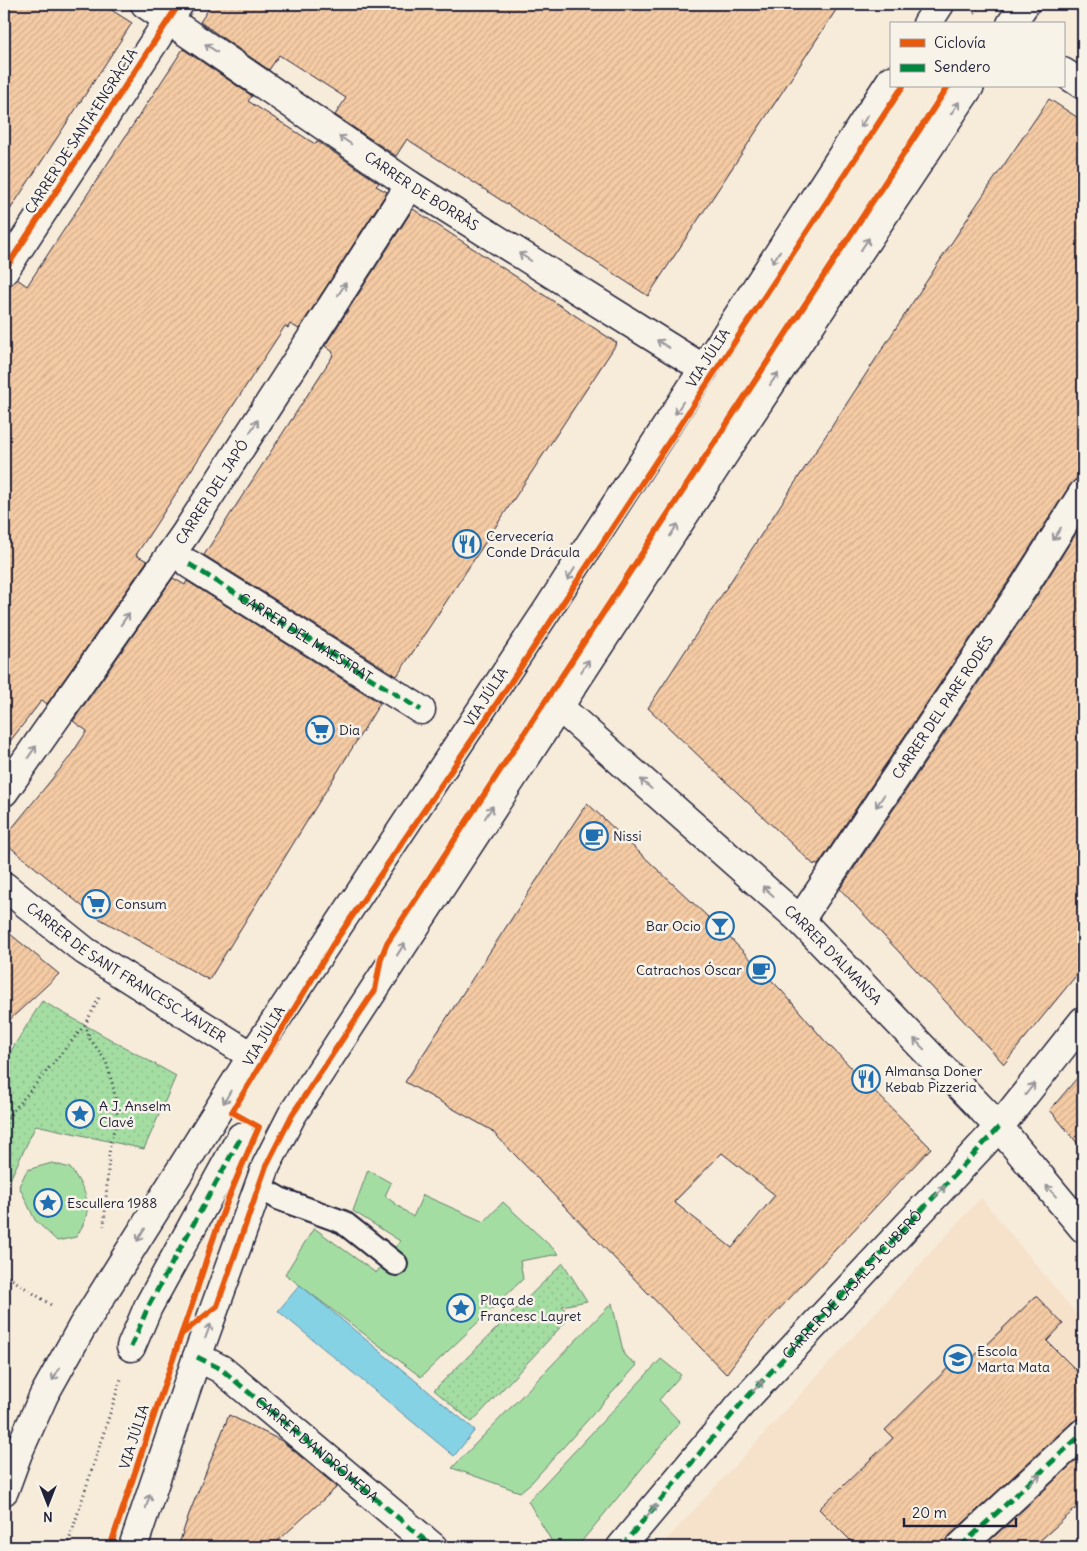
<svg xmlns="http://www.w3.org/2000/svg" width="1087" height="1551" font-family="Delius,sans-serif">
  <defs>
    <pattern id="park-dots" width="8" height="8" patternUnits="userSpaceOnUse" patternTransform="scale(1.25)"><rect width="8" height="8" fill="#a4dda2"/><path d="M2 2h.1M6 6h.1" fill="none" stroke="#8dbd8c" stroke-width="1.8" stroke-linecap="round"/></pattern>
    <pattern id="building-hatch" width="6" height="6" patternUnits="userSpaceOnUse" patternTransform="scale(1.25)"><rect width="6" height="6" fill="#f5cba4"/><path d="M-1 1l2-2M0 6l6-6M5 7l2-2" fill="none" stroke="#d2ae8e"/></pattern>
  </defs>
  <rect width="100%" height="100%" fill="#f7ebda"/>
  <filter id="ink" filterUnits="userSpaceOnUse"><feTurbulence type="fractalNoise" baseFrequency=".02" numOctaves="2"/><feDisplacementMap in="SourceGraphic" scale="10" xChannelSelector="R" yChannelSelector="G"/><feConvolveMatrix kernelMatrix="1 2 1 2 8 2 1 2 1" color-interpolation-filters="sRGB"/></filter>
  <g filter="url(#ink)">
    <polygon fill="#f6e1ca" points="981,1198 1083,1322 1083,1396 929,1547 660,1547"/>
    <g fill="#a4dda2" stroke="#63806e">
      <path d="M52,1163L70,1168C88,1193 95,1209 76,1237L57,1241L35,1220L19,1186L27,1170Z"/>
      <polygon points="368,1170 391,1183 385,1196 413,1217 423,1195 484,1222 503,1202 559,1254 520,1261 523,1279 421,1377 285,1274 314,1228 376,1273 400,1241 353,1211"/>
      <polygon points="612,1303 624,1355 637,1365 532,1482 520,1492 452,1468"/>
      <polygon points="661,1359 681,1375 659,1400 680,1422 577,1547 555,1547 528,1501"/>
    </g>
    <g fill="url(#park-dots)" stroke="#63806e">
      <polygon points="42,1001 176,1076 144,1149 36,1125 4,1192 4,1062"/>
      <polygon points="563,1263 587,1301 562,1306 570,1317 472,1422 434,1390"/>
    </g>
    <polygon fill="#86d2e5" stroke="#5e8ca1" points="300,1285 475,1430 454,1456 278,1311"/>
    <g fill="url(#building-hatch)" stroke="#22223b" fill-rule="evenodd">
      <polygon points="4,4 102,4 132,23 4,219"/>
      <polygon points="212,4 840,4 648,296 407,139 396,156 335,115 346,98 279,55 269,70 200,22"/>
      <polygon points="183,49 252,96 248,101 315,144 317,141 379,183 376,186 387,192 299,329 290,324 288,328 285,326 266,355 136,555 147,561 47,704 42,700 4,749 4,287 11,285 17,279 27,286"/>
      <polygon points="1049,99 1083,121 1083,477 1076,479 1070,485 1012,576 818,865 815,863 814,865 648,708 973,210"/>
      <polygon points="413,209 617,343 397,676 204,555 332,357 333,352 325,346"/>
      <polygon points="1083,522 1083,967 1004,1064 840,889 1038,594"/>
      <polygon points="173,578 185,585 187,581 380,703 209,980 93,915 4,842 4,838 69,758 87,731 73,721"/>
      <path d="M587,803L726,934L782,991L824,1040L931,1148L755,1335L726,1374L491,1130L405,1082ZM722,1153L775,1195L732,1248L674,1202Z"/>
      <polygon points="4,929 59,974 4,1025"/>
      <polygon points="1083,1071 1083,1150 1050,1110"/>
      <polygon points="1036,1296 1063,1324 1047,1341 1083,1377 1083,1418 1072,1422 949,1536 945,1547 857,1547 819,1509 893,1438 885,1430 957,1359 964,1366"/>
      <polygon points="229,1415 282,1441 337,1487 271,1547 178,1547 189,1514"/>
      <polygon points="1083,1454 1083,1502 1033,1547 983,1547"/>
    </g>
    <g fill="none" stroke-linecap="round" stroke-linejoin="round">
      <defs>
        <polyline id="lane" points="259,1187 280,1199 343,1222 396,1264"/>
        <g id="street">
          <path id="s1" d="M145,4L410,185L704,369"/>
          <polyline points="1063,72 1083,85"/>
          <polyline points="4,271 179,4"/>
          <path id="s2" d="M189,564L421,710"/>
          <path id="s3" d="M558,706L800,920L999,1127L1083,1228"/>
          <path id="s4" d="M4,792L185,534L410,185"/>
          <path id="s5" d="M4,886L85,951L252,1056"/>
          <path id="s6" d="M800,920L1025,585L1083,493"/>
          <polyline points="131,1347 148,1307 241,1137"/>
          <path id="s7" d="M197,1357L221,1369L433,1547"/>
          <path id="s8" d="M621,1547L740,1405L999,1127L1083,1021"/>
          <polyline points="960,1547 1083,1433"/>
        </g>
        <g id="secondary">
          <polyline points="927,24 940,4"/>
          <polyline points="1011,24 1025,4"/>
          <polyline points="4,1491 18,1453 44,1395 82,1327 252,1056 546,612 891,80"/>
          <polyline points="133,1547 197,1357 266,1166 292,1115 732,442 970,86"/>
        </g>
      </defs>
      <use href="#lane" stroke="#22223b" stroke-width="26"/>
      <use href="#street" stroke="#22223b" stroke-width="31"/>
      <use href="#secondary" stroke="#22223b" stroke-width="31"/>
      <g stroke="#22223b" stroke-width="3" stroke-dasharray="1 4" stroke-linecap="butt">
        <polyline points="974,13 980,4"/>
        <polyline points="99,998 85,1025 90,1039 106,1061 114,1090 118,1119 110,1142 104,1226"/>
        <polyline points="4,1112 10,1115"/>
        <polyline points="4,1128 10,1115 84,1026"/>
        <polyline points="4,1274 54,1307"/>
        <polyline points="67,1547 121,1379"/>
      </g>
      <use href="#lane" stroke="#f7f3e8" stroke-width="22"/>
      <use href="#street" stroke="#f7f3e8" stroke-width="28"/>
      <use href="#secondary" stroke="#f7f3e8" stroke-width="28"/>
      <g stroke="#00873e" stroke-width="5" stroke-dasharray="10 5" stroke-linecap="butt">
        <polyline points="189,564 421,710"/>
        <polyline points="131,1347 148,1307 241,1137"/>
        <polyline points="197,1357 221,1369 433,1547"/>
        <polyline points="621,1547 740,1405 999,1127"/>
        <polyline points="960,1547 1083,1433"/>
      </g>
      <defs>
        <g id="cycleway">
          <polyline points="4,271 179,4"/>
          <polyline points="183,1333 217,1306 266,1166 292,1115 375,990 381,958 387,943 948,86"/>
          <path d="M110,1547L181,1335C192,1306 201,1277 210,1248C224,1207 241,1167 259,1127L232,1112L332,946L499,700L903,86"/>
        </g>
      </defs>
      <use href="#cycleway" stroke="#f7f3e8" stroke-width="9"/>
      <use href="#cycleway" stroke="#e8590c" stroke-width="6"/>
    </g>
    <defs><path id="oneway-shaft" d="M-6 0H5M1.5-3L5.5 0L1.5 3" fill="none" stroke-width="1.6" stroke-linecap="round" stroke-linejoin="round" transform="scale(1.25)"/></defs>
    <g stroke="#97959a">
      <use href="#oneway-shaft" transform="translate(211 48) rotate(-146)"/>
      <use href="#oneway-shaft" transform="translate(955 108) rotate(-56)"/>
      <use href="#oneway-shaft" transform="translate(864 121) rotate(123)"/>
      <use href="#oneway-shaft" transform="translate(345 140) rotate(-146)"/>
      <use href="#oneway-shaft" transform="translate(865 244) rotate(-56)"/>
      <use href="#oneway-shaft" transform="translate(525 257) rotate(-148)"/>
      <use href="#oneway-shaft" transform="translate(776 257) rotate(123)"/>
      <use href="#oneway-shaft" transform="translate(342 289) rotate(-57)"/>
      <use href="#oneway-shaft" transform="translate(663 344) rotate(-148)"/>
      <use href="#oneway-shaft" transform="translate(774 379) rotate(-56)"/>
      <use href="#oneway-shaft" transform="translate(679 408) rotate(123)"/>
      <use href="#oneway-shaft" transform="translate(254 426) rotate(-57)"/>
      <use href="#oneway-shaft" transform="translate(674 530) rotate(-57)"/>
      <use href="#oneway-shaft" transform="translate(1057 534) rotate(122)"/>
      <use href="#oneway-shaft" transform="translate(571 574) rotate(123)"/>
      <use href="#oneway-shaft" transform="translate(125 619) rotate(-55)"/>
      <use href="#oneway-shaft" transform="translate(585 666) rotate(-57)"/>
      <use href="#oneway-shaft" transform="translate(32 752) rotate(-55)"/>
      <use href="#oneway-shaft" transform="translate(646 784) rotate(-139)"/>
      <use href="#oneway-shaft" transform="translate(880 801) rotate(124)"/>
      <use href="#oneway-shaft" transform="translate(489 812) rotate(-57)"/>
      <use href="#oneway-shaft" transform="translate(768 891) rotate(-138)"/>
      <use href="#oneway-shaft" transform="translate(401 949) rotate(-58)"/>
      <use href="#oneway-shaft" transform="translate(919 1044) rotate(-134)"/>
      <use href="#oneway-shaft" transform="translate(1030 1089) rotate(-52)"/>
      <use href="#oneway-shaft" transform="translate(227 1097) rotate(120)"/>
      <use href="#oneway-shaft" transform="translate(940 1191) rotate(-47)"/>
      <use href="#oneway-shaft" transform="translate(1051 1191) rotate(-131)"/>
      <use href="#oneway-shaft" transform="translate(141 1235) rotate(122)"/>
      <use href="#oneway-shaft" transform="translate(208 1331) rotate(-69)"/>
      <use href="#oneway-shaft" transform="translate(56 1374) rotate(119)"/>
      <use href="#oneway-shaft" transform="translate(758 1386) rotate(-47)"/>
      <use href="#oneway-shaft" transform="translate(1035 1479) rotate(-42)"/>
      <use href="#oneway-shaft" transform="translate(148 1501) rotate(-73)"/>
      <use href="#oneway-shaft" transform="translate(652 1510) rotate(-50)"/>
    </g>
  </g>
  <defs>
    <symbol id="restaurant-ring" viewBox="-11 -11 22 22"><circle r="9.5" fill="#f7f3e8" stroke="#1f6fb2" stroke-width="1.5"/><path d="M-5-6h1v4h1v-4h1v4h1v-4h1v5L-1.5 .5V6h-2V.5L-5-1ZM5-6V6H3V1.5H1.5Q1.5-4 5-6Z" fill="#1f6fb2"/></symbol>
    <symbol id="supermarket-ring" viewBox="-11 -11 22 22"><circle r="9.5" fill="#f7f3e8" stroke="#1f6fb2" stroke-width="1.5"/><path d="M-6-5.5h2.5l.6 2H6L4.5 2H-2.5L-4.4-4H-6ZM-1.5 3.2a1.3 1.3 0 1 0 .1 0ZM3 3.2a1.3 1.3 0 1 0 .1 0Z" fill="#1f6fb2"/></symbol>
    <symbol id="cafe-ring" viewBox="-11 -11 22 22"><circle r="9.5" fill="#f7f3e8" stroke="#1f6fb2" stroke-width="1.5"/><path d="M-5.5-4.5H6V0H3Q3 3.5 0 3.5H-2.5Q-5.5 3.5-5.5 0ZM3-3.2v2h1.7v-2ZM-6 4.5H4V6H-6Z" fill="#1f6fb2"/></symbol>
    <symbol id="bar-ring" viewBox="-11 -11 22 22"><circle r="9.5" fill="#f7f3e8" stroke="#1f6fb2" stroke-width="1.5"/><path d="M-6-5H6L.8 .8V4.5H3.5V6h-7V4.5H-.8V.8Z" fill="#1f6fb2"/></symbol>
    <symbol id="sight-ring" viewBox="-11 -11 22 22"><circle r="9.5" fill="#f7f3e8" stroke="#1f6fb2" stroke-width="1.5"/><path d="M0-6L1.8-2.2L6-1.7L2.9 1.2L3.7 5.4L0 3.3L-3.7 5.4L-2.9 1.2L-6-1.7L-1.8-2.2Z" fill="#1f6fb2"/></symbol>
    <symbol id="school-ring" viewBox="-11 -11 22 22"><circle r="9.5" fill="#f7f3e8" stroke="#1f6fb2" stroke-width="1.5"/><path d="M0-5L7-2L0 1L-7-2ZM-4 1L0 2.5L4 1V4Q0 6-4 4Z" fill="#1f6fb2"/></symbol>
  </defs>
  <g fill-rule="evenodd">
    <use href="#restaurant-ring" x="451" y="528" width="32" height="32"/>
    <use href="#supermarket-ring" x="304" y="714" width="32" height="32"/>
    <use href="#cafe-ring" x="578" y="820" width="32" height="32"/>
    <use href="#supermarket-ring" x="80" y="888" width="32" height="32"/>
    <use href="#bar-ring" x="704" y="910" width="32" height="32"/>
    <use href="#cafe-ring" x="745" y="954" width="32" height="32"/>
    <use href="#restaurant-ring" x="850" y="1063" width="32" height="32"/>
    <use href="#sight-ring" x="64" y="1098" width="32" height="32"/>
    <use href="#sight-ring" x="32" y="1187" width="32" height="32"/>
    <use href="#sight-ring" x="445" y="1292" width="32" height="32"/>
    <use href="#school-ring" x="942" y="1343" width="32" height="32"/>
  </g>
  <g text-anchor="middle" stroke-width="5" stroke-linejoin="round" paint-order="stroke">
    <g font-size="14" fill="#22223b" stroke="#f7f3e8">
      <text transform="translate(81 131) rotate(-57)" y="5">CARRER DE SANTA ENGRÀCIA</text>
      <text dy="5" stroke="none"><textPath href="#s1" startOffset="334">CARRER DE BORRÀS</textPath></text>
      <text transform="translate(708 358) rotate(-57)" y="5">VIA JÚLIA</text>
      <text dy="5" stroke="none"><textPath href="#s4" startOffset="365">CARRER DEL JAPÓ</textPath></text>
      <text dy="5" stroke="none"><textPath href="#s2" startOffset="138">CARRER DEL MAESTRAT</textPath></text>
      <text transform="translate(486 697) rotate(-57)" y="5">VIA JÚLIA</text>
      <text dy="5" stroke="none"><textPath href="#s6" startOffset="256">CARRER DEL PARE RODÉS</textPath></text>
      <text dy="5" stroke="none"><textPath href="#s3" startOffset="371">CARRER D'ALMANSA</textPath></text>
      <text dy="5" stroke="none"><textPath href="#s5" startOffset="150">CARRER DE SANT FRANCESC XAVIER</textPath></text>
      <text transform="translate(264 1036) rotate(-59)" y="5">VIA JÚLIA</text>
      <text dy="5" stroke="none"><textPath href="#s8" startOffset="350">CARRER DE CASALS I CUBERÓ</textPath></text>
      <text transform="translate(134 1437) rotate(-72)" y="5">VIA JÚLIA</text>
      <text dy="5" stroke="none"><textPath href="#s7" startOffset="152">CARRER D'ANDRÒMEDA</textPath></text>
    </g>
    <g font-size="14" fill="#22223b" stroke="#f7f3e8" text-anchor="start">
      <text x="486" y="541">Cervecería<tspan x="486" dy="16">Conde Drácula</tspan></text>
      <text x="339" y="735">Dia</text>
      <text x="613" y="841">Nissi</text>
      <text x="115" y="909">Consum</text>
      <text x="701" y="931" text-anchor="end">Bar Ocio</text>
      <text x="742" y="975" text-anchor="end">Catrachos Óscar</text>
      <text x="885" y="1076">Almansa Doner<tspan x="885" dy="16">Kebab Pizzeria</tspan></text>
      <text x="99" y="1111">A J. Anselm<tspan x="99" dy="16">Clavé</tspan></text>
      <text x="67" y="1208">Escullera 1988</text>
      <text x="480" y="1305">Plaça de<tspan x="480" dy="16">Francesc Layret</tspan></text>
      <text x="977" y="1356">Escola<tspan x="977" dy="16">Marta Mata</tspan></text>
    </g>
  </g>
  <rect width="1087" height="1551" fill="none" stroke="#f7f3e8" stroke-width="20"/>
  <rect x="10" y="10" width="1067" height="1531" fill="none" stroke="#22223b" stroke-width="2" filter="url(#ink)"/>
  <rect x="890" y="22" width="175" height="65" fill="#f7f3e8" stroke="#a29fa3"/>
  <rect x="900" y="39" width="25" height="8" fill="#e8590c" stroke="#a29fa3"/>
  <text x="934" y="48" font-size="15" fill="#22223b">Ciclovía</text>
  <rect x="900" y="64" width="25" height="8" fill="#00873e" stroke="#a29fa3"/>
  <text x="934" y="72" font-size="15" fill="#22223b">Sendero</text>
  <g transform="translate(48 1504) rotate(180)" stroke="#f7f3e8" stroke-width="4" paint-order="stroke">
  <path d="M0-4L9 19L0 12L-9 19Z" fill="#22223b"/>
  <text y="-8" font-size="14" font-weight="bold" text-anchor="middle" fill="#22223b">N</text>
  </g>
  <path d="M904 1518v8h112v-8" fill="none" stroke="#22223b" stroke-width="2.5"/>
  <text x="912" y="1518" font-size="15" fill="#22223b" stroke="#f7f3e8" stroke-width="4" paint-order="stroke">20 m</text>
</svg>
